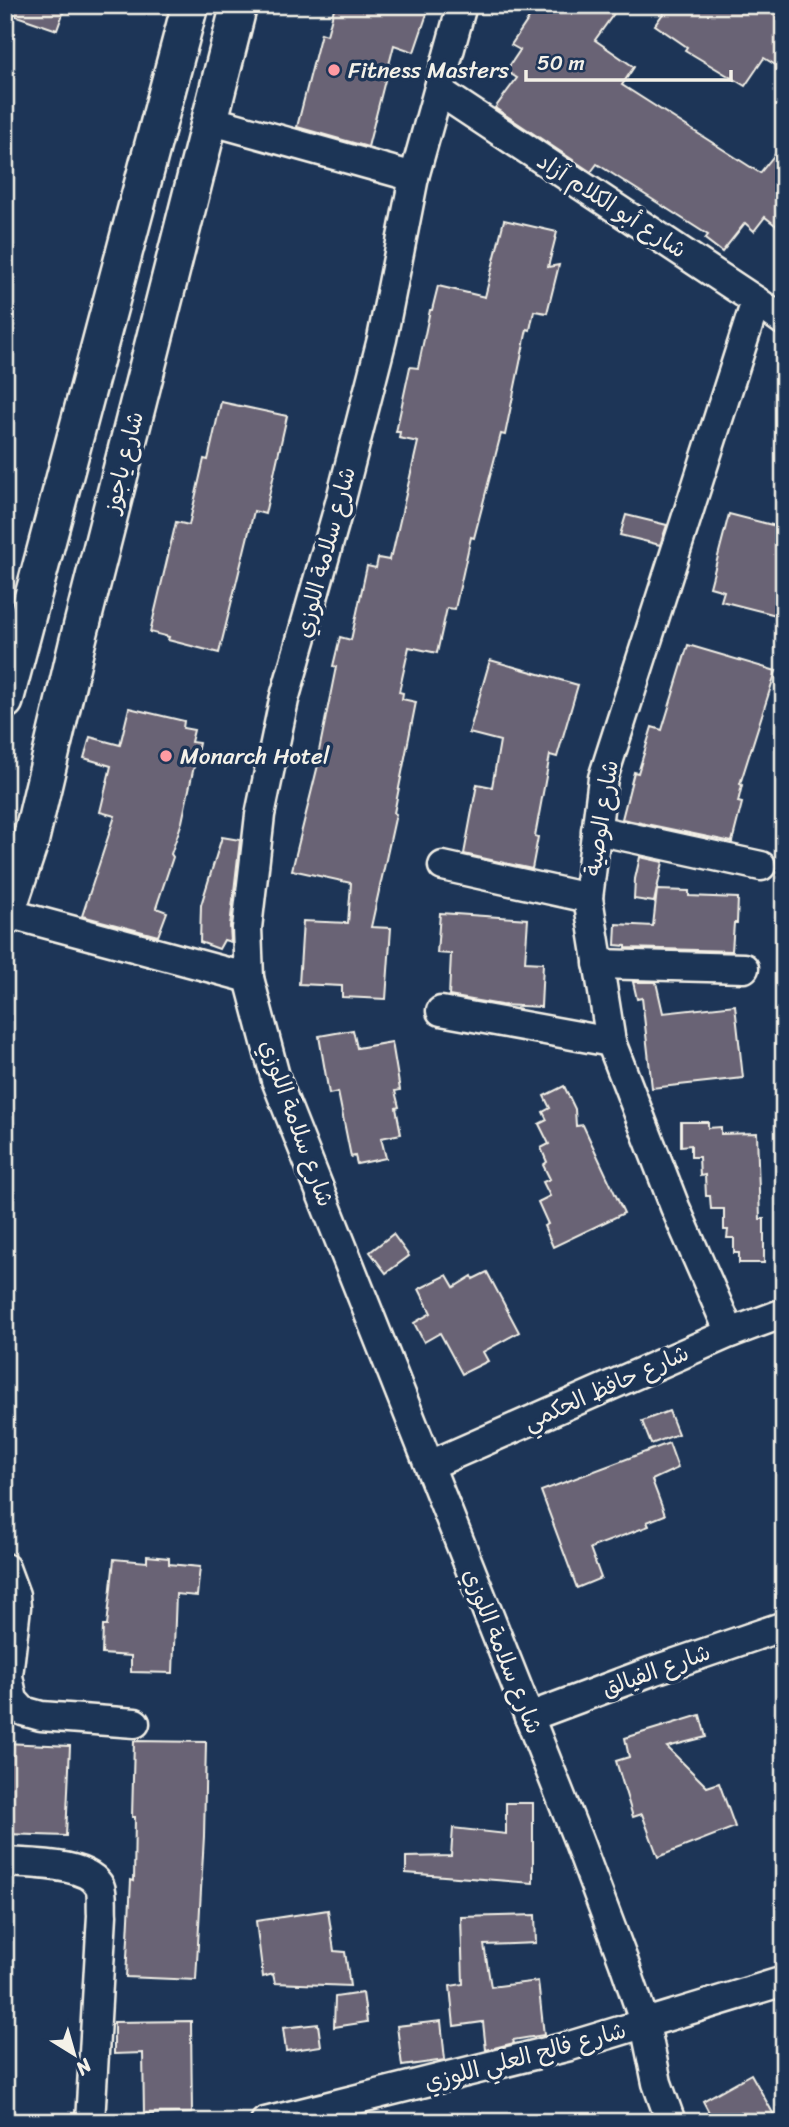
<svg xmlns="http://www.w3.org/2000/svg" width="789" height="2127" font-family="Sriracha,'Playpen Sans Arabic',sans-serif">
  <rect width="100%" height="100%" fill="#1d3557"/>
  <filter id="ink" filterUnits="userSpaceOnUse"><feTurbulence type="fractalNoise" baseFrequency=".0143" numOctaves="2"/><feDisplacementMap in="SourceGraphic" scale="14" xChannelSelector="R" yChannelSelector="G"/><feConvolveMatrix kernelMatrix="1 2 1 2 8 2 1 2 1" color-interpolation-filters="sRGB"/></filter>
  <g filter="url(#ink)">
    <g fill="#696475" stroke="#f4f1e8" stroke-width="2">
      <polygon points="5,5 66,5 57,30 5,12"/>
      <polygon points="335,5 430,5 414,52 394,45 368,147 297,127 321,33 327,35"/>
      <polygon points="538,5 620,5 595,40 634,67 622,85 760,173 784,143 784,232 765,217 754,231 745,223 722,252 705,239 708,235 597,164 591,172 495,108 517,78 506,71 520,50 511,45"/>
      <polygon points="669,5 769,5 784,15 784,70 764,58 745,86 685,50 687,47 655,25"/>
      <polygon points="504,220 557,232 548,267 559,265 547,313 534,311 530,330 527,329 505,435 501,434 474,538 471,537 455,609 447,608 437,653 409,647 399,692 403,693 402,699 416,702 394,813 396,814 371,927 391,928 386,999 342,997 342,986 299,984 303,921 348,923 351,883 292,870 319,761 317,761 336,667 333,666 340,637 351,640 367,566 376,568 378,558 389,560 390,555 392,555 418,442 399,438 400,432 396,432 410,367 418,368 430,310 432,310 438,286 485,297"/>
      <polygon points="221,402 287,416 265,514 254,511 219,653 168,640 169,637 150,632 176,522 189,525 204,459 208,460"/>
      <polygon points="729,514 784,528 784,617 721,601 724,591 710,587"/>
      <polygon points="626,515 667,525 660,545 620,535"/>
      <polygon points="688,645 776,671 740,784 742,785 738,802 742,803 732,842 622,819 634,772 638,773 652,727 662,730"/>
      <polygon points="490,660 578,685 557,757 550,755 535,836 538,837 532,869 464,854 477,784 492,787 500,741 469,733"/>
      <polygon points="129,708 184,721 183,728 194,730 191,742 199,743 182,822 171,854 173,857 156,908 167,912 158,936 82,916 115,816 100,812 111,766 84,758 90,737 120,745"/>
      <polygon points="222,837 240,840 230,926 231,942 224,940 219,949 200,942 201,905"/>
      <polygon points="640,857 663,862 654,902 634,899 635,879"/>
      <polygon points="657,890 689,891 689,896 738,898 737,923 734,923 732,951 626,948 626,946 615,945 616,924 653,926"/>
      <polygon points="440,913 528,919 525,962 543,963 541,1007 501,1005 449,996 451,954 437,953"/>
      <polygon points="633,982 656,982 663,1013 735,1005 743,1078 652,1088 642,998 637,999"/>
      <polygon points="353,1030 357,1048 392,1042 400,1090 395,1091 399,1107 396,1108 401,1134 381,1138 386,1158 357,1164 355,1156 351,1157 338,1092 329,1094 319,1036"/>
      <polygon points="564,1086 575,1109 576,1126 583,1125 624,1213 553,1247 544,1226 548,1224 538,1202 550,1196 543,1182 550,1179 543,1165 547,1162 541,1148 549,1144 539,1124 547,1120 543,1112 550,1108 544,1096"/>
      <polygon points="681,1122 708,1122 708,1128 721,1127 721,1134 757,1133 760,1219 764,1219 764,1263 739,1263 739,1253 734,1253 734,1238 727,1238 728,1230 724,1230 724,1209 711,1209 710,1196 706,1196 705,1175 700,1176 699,1157 691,1157 691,1145 681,1146"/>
      <polygon points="393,1234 409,1256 386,1273 370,1252"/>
      <polygon points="487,1272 519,1332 483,1352 488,1361 462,1374 440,1333 424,1342 414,1323 431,1313 419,1289 447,1275 454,1287 472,1276 473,1279"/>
      <polygon points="669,1411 678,1434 651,1444 642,1421"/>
      <polygon points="669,1443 678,1468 652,1480 665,1515 647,1522 649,1526 590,1548 601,1578 577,1588 541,1491"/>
      <polygon points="147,1556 169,1558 169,1564 200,1567 197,1596 176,1594 173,1673 131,1672 131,1656 102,1654 103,1626 107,1626 114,1559 147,1562"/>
      <polygon points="700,1715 706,1737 667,1747 707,1787 719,1783 735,1827 658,1857 642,1814 633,1817 616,1761 629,1757 625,1738"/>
      <polygon points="134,1741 206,1742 204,1836 196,1980 126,1977 131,1880 134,1881 135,1817 132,1817"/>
      <polygon points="5,1743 70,1746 66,1836 5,1834"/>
      <polygon points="506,1803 533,1803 533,1883 406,1873 406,1857 451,1856 453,1828 506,1834"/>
      <polygon points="328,1910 334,1951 345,1952 350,1986 275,1983 273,1974 263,1977 256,1921"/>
      <polygon points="535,1915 536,1943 484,1945 491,1987 538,1981 544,2035 513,2040 514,2043 486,2050 483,2022 454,2026 450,1986 463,1984 461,1917"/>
      <polygon points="363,1993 367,2022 334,2027 335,1997"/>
      <polygon points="191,2021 192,2113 144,2114 143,2053 114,2054 114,2022"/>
      <polygon points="441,2021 445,2060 402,2066 397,2026"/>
      <polygon points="318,2024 321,2046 286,2051 283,2028"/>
      <polygon points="751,2074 778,2122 714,2122 703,2101"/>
    </g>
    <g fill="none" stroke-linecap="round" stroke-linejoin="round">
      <defs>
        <g id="minor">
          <polyline points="462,5 414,177 382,339 340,503 284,700 260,815 247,928 249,978 276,1080 578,1840 623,1960 645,2024 657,2083 671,2122"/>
          <polyline points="439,91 756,301 784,321"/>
          <polyline points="209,120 414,177"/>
          <polyline points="596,830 761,866"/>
          <polyline points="443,866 588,898"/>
          <polyline points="7,913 249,978"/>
          <polyline points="598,964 744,968"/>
          <polyline points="441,1011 611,1042"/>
          <polyline points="730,1333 675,1207 611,1042 588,898 603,778 756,301"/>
          <polyline points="430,1465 730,1333 784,1313"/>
          <polyline points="5,1568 15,1595 16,1607 8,1676 13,1700 23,1711 41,1716 135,1723"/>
          <polyline points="529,1717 652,1671 784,1626"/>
          <path d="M5,1862C30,1864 88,1862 100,1887C103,1894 101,1907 102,1915L90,2122"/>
          <polyline points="265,2122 570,2046 784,1981"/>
        </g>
        <g id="major">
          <polyline points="5,701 190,5"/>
          <polyline points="5,918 30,843 77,644 239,5"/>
        </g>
      </defs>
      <use href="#minor" stroke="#f4f1e8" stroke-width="33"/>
      <use href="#major" stroke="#f4f1e8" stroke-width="40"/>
      <use href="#minor" stroke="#1d3557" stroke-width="28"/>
      <use href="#major" stroke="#1d3557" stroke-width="35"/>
    </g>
  </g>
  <g fill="#ff9aa2" stroke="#1d3557" stroke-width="2.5">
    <circle cx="334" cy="70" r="7"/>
    <circle cx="166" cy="756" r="7"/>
  </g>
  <g text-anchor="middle" stroke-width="7" stroke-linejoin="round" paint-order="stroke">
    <g font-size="23" fill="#f4f1e8" stroke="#1d3557" text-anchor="start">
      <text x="348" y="78">Fitness Masters</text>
      <text x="180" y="764">Monarch Hotel</text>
    </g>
    <g font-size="23" fill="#f4f1e8" stroke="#1d3557">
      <text transform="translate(612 205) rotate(33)" y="8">شارع أبو الكلام آزاد</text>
      <text transform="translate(123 462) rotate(-76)" y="8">شارع ياجوز</text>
      <text transform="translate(325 552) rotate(-75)" y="8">شارع سلامة اللوزي</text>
      <text transform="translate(601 818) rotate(-81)" y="8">شارع الوصية</text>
      <text transform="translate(297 1123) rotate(70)" y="8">شارع سلامة اللوزي</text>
      <text transform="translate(606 1387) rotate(-24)" y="8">شارع حافظ الحكمي</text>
      <text transform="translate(503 1651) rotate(68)" y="8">شارع سلامة اللوزي</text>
      <text transform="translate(656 1670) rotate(-20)" y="8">شارع الفيالق</text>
      <text transform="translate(525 2056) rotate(-15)" y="8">شارع فالح العلي اللوزي</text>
    </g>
  </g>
  <rect width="789" height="2127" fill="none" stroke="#1d3557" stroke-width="28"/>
  <rect x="14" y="14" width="761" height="2099" fill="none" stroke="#f4f1e8" stroke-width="2.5" filter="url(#ink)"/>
  <g transform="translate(74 2054) rotate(143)" stroke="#1d3557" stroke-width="5" paint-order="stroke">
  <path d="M0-5L12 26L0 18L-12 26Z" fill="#f4f1e8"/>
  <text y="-10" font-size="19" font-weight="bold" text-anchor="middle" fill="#f4f1e8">N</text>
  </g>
  <path d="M526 70v10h205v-10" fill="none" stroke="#f4f1e8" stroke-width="3.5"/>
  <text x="537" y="70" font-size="21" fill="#f4f1e8" stroke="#1d3557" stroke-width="5" paint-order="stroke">50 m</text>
</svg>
